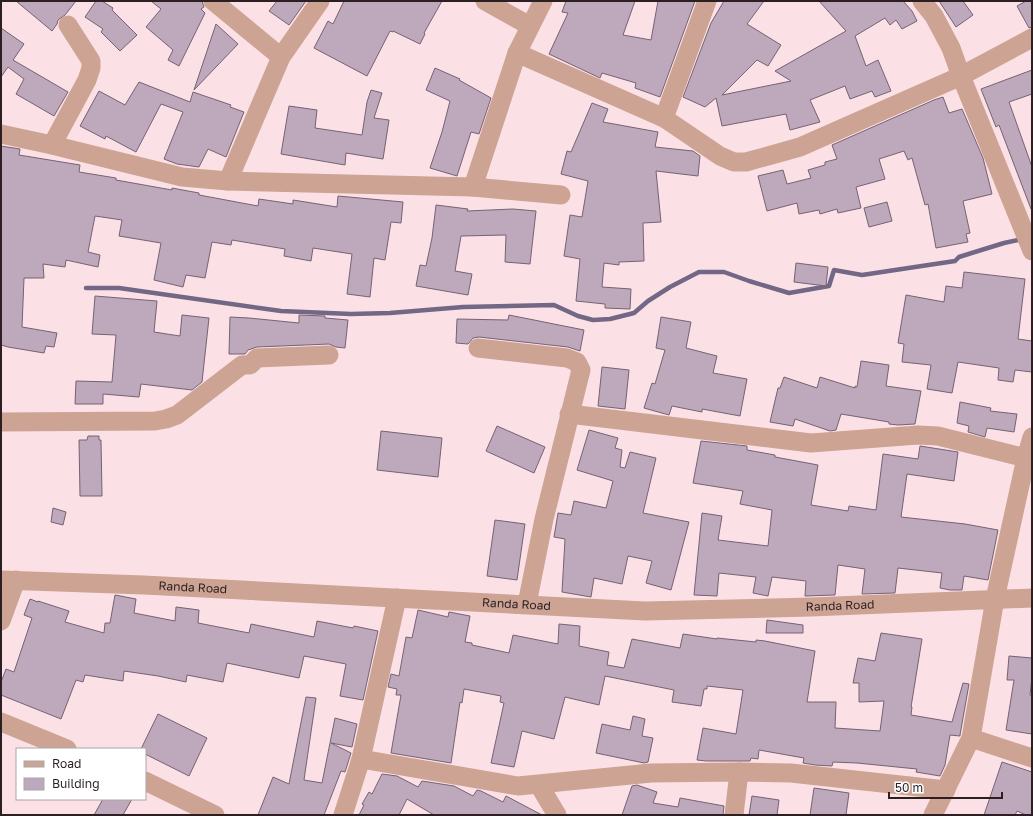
<svg xmlns="http://www.w3.org/2000/svg" width="1033" height="816" font-family="'Golos Text',sans-serif">
  <rect width="100%" height="100%" fill="#fbe1e6"/>
  <g fill="none" stroke-linecap="round" stroke-linejoin="round">
    <polyline stroke="#726785" stroke-width="4.5" points="86,288 119,288 281,311 351,314 390,313 463,307 554,305 578,316 593,320 610,319 634,313 648,301 670,287 699,272 724,272 749,281 789,293 829,286 834,270 862,275 955,261 959,257 1004,243 1023,239"/>
  </g>
  <g fill="#bea8bb" stroke="#766273">
    <polygon points="16,1 76,1 65,15 58,20 57,24 52,31"/>
    <polygon points="96,1 102,1 113,8 112,10 137,35 120,51 101,32 103,29 85,17"/>
    <polygon points="151,1 202,1 204,7 201,9 205,13 179,66 168,60 173,50 146,27 161,9"/>
    <polygon points="277,1 306,1 289,25 269,11"/>
    <polygon points="344,1 442,1 424,33 425,34 420,44 393,31 393,32 390,31 367,76 314,48 328,21 333,24"/>
    <polygon points="566,1 635,1 623,35 651,40 658,1 695,1 660,97 635,88 636,83 602,73 600,78 549,54 568,13 562,12"/>
    <polygon points="724,1 764,1 747,24 781,45 768,66 757,60 722,95 791,81 775,71 846,31 819,1 903,1 912,11 917,21 902,29 896,20 890,25 885,18 855,36 866,66 878,60 891,91 875,97 872,91 850,99 845,86 810,100 820,122 790,130 786,114 722,126 716,98 705,107 683,97 711,23"/>
    <polygon points="939,1 963,1 973,15 956,27"/>
    <polygon points="1026,1 1032,1 1032,27 1029,28 1017,6"/>
    <polygon points="216,24 238,44 194,90"/>
    <polygon points="1,28 24,44 13,60 68,92 54,116 16,94 24,79 8,67 1,77"/>
    <polygon points="435,68 460,79 459,80 491,98 479,134 471,132 457,176 430,168 442,132 450,101 426,90"/>
    <polygon points="1032,70 1032,94 1009,102 1032,167 1032,209 1031,209 999,125 996,127 981,89"/>
    <polygon points="139,82 190,102 193,92 231,105 230,107 244,112 226,157 208,149 199,167 177,164 164,159 183,112 161,104 136,152 106,136 105,139 80,126 99,91 125,105"/>
    <polygon points="371,90 382,93 374,118 389,120 383,159 346,153 345,165 281,154 289,106 317,110 315,128 362,135 367,102"/>
    <polygon points="943,97 949,113 962,109 983,158 992,194 963,201 970,233 966,234 968,242 936,248 928,204 925,205 912,158 908,160 904,151 879,159 885,179 856,187 861,208 838,213 837,209 820,214 819,210 799,214 797,203 767,211 758,176 783,170 787,184 811,178 808,170 825,165 825,162 837,159 832,145 934,100"/>
    <polygon points="592,103 608,109 603,122 658,132 655,147 693,151 700,156 698,176 656,171 661,222 643,223 644,261 619,262 619,265 604,263 602,287 631,289 630,309 605,308 605,304 576,301 580,259 564,256 570,215 582,217 588,181 561,174 567,151 571,152"/>
    <polygon points="1,146 20,149 19,155 80,165 79,172 116,178 116,180 172,190 172,188 199,193 199,195 258,206 259,199 293,204 293,200 337,207 338,196 403,202 401,223 391,222 385,260 374,258 370,297 347,294 352,254 313,248 311,261 284,256 285,249 232,240 231,245 212,242 205,278 186,275 183,287 154,280 161,243 119,236 122,220 95,216 88,252 100,255 98,267 66,260 65,267 43,264 44,278 24,278 22,327 57,333 54,347 46,346 44,353 8,347 1,345"/>
    <polygon points="887,202 892,221 869,227 864,208"/>
    <polygon points="436,205 468,209 467,211 513,209 536,211 530,264 505,262 506,235 461,236 455,271 472,274 468,295 416,286 420,265 426,266 432,238"/>
    <polygon points="796,263 828,267 826,286 794,282"/>
    <polygon points="964,272 1025,279 1018,339 1032,341 1032,372 1015,370 1013,382 998,380 999,368 958,362 952,393 927,389 931,365 902,362 904,344 898,343 906,295 944,302 946,286 962,288"/>
    <polygon points="95,296 157,301 154,332 180,336 182,315 209,318 202,382 192,390 141,384 139,397 103,394 103,404 75,404 76,381 112,382 116,335 92,334"/>
    <polygon points="299,315 325,316 325,318 348,320 345,348 336,347 329,344 257,347 248,350 245,354 229,354 230,317 249,318 299,323"/>
    <polygon points="509,315 584,330 580,351 568,347 479,337 473,338 468,344 456,343 457,319 508,320"/>
    <polygon points="661,317 691,322 686,348 717,356 713,373 747,379 740,416 702,409 702,412 672,406 669,415 644,408 652,383 655,384 665,350 656,348"/>
    <polygon points="861,361 889,365 886,386 921,391 915,424 898,425 889,424 889,422 841,414 836,430 830,431 795,419 793,426 770,422 778,388 780,388 784,377 817,388 820,377 855,388 855,386 857,387"/>
    <polygon points="602,367 629,370 625,409 598,406"/>
    <polygon points="960,402 991,408 990,411 1017,414 1014,432 987,428 985,437 968,432 969,426 957,423"/>
    <polygon points="497,426 545,447 534,473 486,451"/>
    <polygon points="589,430 618,438 615,448 622,450 620,467 625,468 630,452 656,458 643,513 689,522 671,590 646,583 652,561 628,556 622,584 594,578 591,597 562,592 565,539 554,537 558,513 571,515 574,501 606,508 613,481 577,470"/>
    <polygon points="381,431 442,438 438,477 377,470"/>
    <polygon points="88,436 99,436 99,440 101,440 102,496 80,496 79,440 87,440"/>
    <polygon points="701,441 747,446 747,450 775,455 775,457 818,465 811,505 848,511 849,506 876,510 883,454 918,459 920,446 958,452 954,481 907,474 901,517 965,524 998,530 988,580 964,576 962,590 950,590 940,588 942,573 898,568 895,593 862,594 865,569 838,565 835,595 805,596 806,581 772,577 768,596 753,593 756,577 719,573 717,596 694,595 702,513 722,516 718,540 768,546 772,510 740,504 743,491 693,483"/>
    <polygon points="53,508 66,512 63,525 51,522"/>
    <polygon points="495,520 525,524 517,580 487,576"/>
    <polygon points="115,595 136,599 134,613 175,621 176,607 199,610 198,623 249,633 251,624 314,637 317,621 353,628 354,626 378,631 363,700 340,696 346,664 304,656 299,678 227,663 223,682 187,675 186,682 158,676 124,671 123,681 85,675 83,682 76,680 61,719 1,695 1,682 6,669 14,672 32,618 24,615 30,599 38,602 38,601 69,611 65,622 104,633 105,623 110,623"/>
    <polygon points="418,610 448,617 449,612 470,616 465,642 472,643 472,645 509,653 513,635 558,644 559,624 580,626 579,646 609,652 607,665 624,668 632,639 680,648 683,634 717,639 717,638 756,642 756,640 765,641 815,651 807,702 836,702 835,728 880,731 884,701 859,702 859,683 853,683 858,658 875,661 881,633 922,639 911,707 912,707 911,715 952,722 963,683 969,684 960,735 960,736 950,735 945,765 940,776 916,772 917,769 857,763 833,762 832,766 815,765 803,763 804,758 759,750 758,759 751,758 750,761 706,761 697,760 703,728 736,734 743,690 707,686 707,689 704,689 701,706 672,702 674,690 605,676 599,705 565,697 554,739 522,731 514,767 491,763 504,703 500,702 501,696 464,689 462,703 460,702 451,763 391,753 401,695 396,695 397,689 388,687 391,674 399,676 406,637 412,638"/>
    <polygon points="767,620 803,625 803,633 766,633"/>
    <polygon points="1009,656 1032,658 1032,677 1030,695 1032,696 1032,734 1006,730 1014,680 1007,680"/>
    <polygon points="306,697 316,698 304,780 322,783 335,718 357,724 352,747 331,743 351,753 345,772 341,771 324,815 258,815 273,777 289,784"/>
    <polygon points="158,714 207,738 189,776 145,754 145,749 141,749"/>
    <polygon points="633,716 645,719 642,736 653,738 648,762 644,763 596,753 602,724 630,730"/>
    <polygon points="1002,762 1032,772 1032,815 1026,815 1017,811 1015,815 984,815"/>
    <polygon points="382,774 397,776 418,787 422,781 454,786 473,796 477,790 481,791 503,802 506,796 542,815 434,815 407,799 399,815 359,815 364,805 362,804 369,792 372,794"/>
    <polygon points="637,785 657,792 653,803 678,807 680,798 724,806 723,815 622,815 632,786"/>
    <polygon points="814,788 849,793 846,815 810,815"/>
    <polygon points="752,796 779,800 777,815 749,815"/>
    <polygon points="103,799 132,799 123,815 94,815"/>
  </g>
  <g fill="none" stroke-linecap="round" stroke-linejoin="round">
    <g stroke="#cda394" stroke-width="19">
      <polyline points="213,1 281,57"/>
      <polyline points="485,1 530,26"/>
      <polyline points="922,1 934,16 951,48 961,76 1032,251"/>
      <polyline points="517,53 664,118 720,156 734,162 746,162 800,147 961,76 1032,38"/>
      <polyline points="664,118 707,1"/>
      <polyline points="1,134 52,145 182,177 228,181 473,187 561,195"/>
      <polyline points="52,145 87,80 91,68 91,61 68,25"/>
      <polyline points="228,181 281,57 320,1"/>
      <polyline points="473,187 517,53 543,1"/>
      <polyline points="478,348 567,358 577,362 581,370 544,519 527,604"/>
      <polyline points="569,414 811,443 918,435 938,436 1026,458"/>
      <polyline points="1,422 155,421 166,419 177,415 242,365 250,365 257,358 329,355"/>
      <path id="s1" d="M1,580L144,585L645,611L811,607L1032,598"/>
      <polyline points="1,621 16,580"/>
      <polyline points="1,722 67,749"/>
      <polyline points="971,738 1032,758"/>
      <polyline points="361,759 518,786 651,773 739,772 791,773 946,790"/>
      <polyline points="145,781 215,815"/>
      <polyline points="539,785 557,815"/>
      <polyline points="343,815 361,759 397,598"/>
      <polyline points="734,815 739,772"/>
      <polyline points="933,815 971,738 995,599 1026,458 1032,437"/>
    </g>
  </g>
  <g text-anchor="middle" stroke-width="3.5" stroke-linejoin="round" paint-order="stroke">
    <g font-size="12" fill="#2b1f22" stroke="#fff">
      <text dy="4" stroke="none"><textPath href="#s1" startOffset="192">Randa Road</textPath></text>
      <text dy="4" stroke="none"><textPath href="#s1" startOffset="516">Randa Road</textPath></text>
      <text dy="4" stroke="none"><textPath href="#s1" startOffset="840">Randa Road</textPath></text>
    </g>
  </g>
  <rect width="1033" height="816" fill="none" stroke="#2b1f22" stroke-width="4"/>
  <rect x="16" y="748" width="130" height="52" fill="#ffffff" stroke="#aaa5a7"/>
  <rect x="24" y="761" width="20" height="6" fill="#cda394" stroke="#aaa5a7"/>
  <text x="52" y="768" font-size="12" fill="#2b1f22">Road</text>
  <rect x="24" y="778" width="20" height="12" fill="#bea8bb" stroke="#aaa5a7"/>
  <text x="52" y="788" font-size="12" fill="#2b1f22">Building</text>
  <path d="M889 792v6h113v-6" fill="none" stroke="#2b1f22" stroke-width="2"/>
  <text x="895" y="792" font-size="12" fill="#2b1f22" stroke="#ffffff" stroke-width="3" paint-order="stroke">50 m</text>
</svg>
